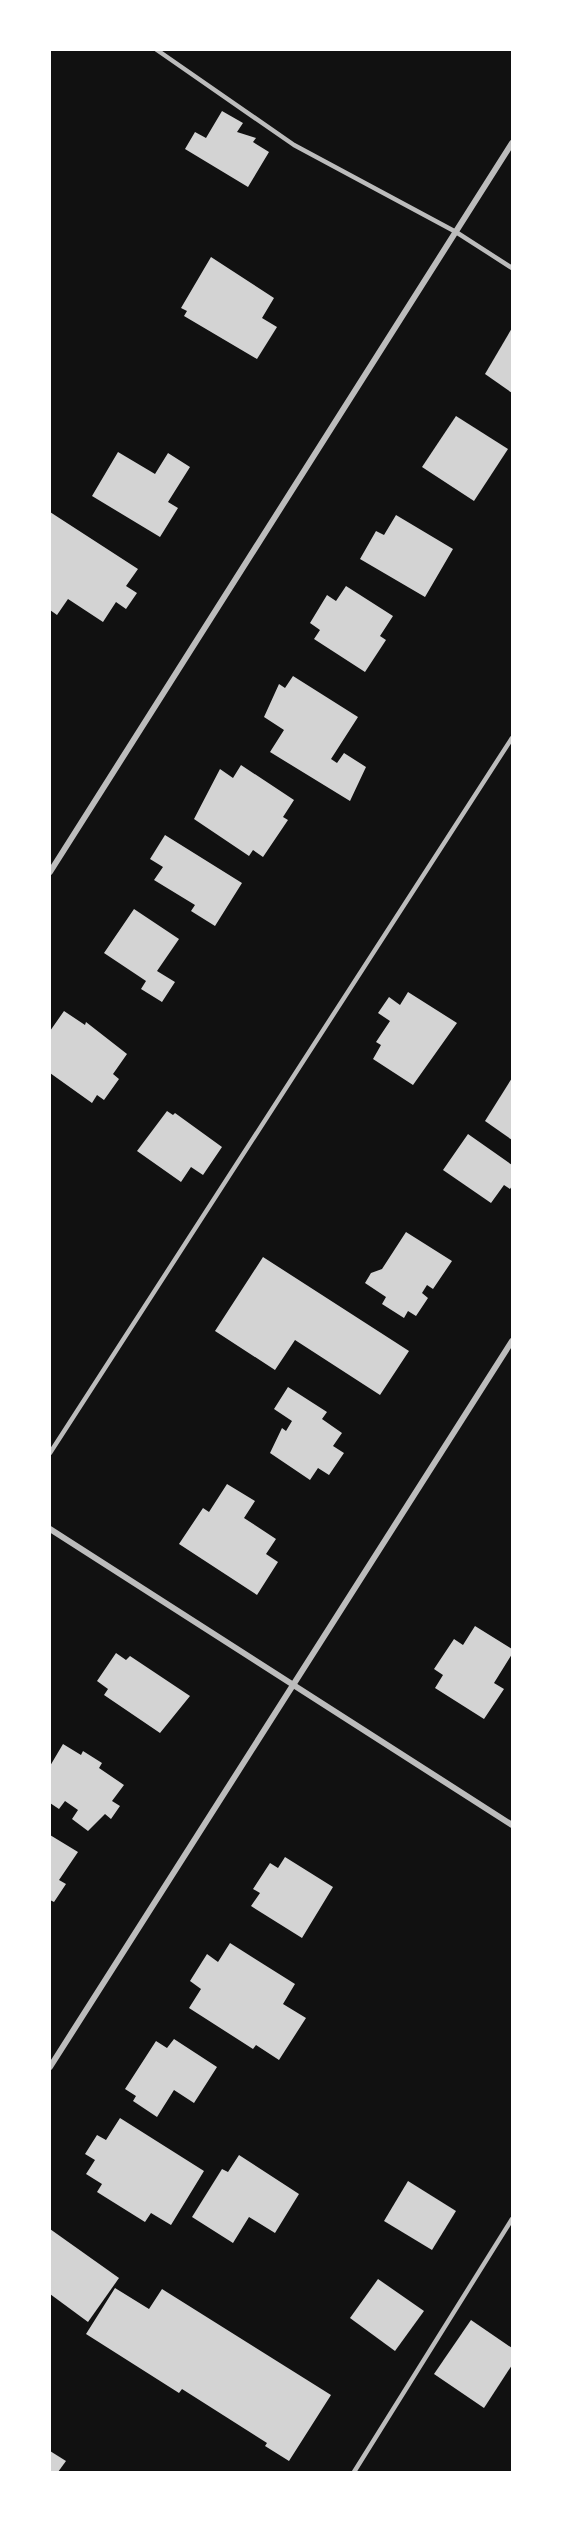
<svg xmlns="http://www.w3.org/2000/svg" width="562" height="2522" font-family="'Work Sans',sans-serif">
  <rect width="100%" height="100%" fill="#111"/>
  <g fill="#d3d3d3">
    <polygon points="222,111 243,123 237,132 256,138 253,142 269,152 248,187 185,149 195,132 206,138"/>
    <polygon points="211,257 274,298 262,318 277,327 257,359 184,316 187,311 181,308"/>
    <polygon points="512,328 512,393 485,374"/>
    <polygon points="456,416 508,449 474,501 422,467"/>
    <polygon points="118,452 155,474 168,453 190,467 168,502 178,508 160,537 92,496"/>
    <polygon points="50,512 138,569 126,586 137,593 126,609 116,602 103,622 68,599 57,615 50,610"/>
    <polygon points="396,515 453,549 425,597 360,559 376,531 384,535"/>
    <polygon points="346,586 393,616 380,636 386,640 365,672 314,639 320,630 310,623 327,595 336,601"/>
    <polygon points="293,676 358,717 331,759 337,763 344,753 366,767 350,801 270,752 284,730 264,717 279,684 285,688"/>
    <polygon points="241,765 294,800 283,817 288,820 263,857 253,850 249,856 194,819 220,769 233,778"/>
    <polygon points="165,835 242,883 215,926 191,911 195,905 154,880 163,867 150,859"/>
    <polygon points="134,909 179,939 157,971 175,982 162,1002 141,989 146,981 104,953"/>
    <polygon points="408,992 457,1023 413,1085 373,1059 381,1045 376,1042 390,1021 378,1013 389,997 400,1005"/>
    <polygon points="64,1011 85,1025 86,1022 127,1054 113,1074 119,1079 104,1100 97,1095 92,1103 50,1073 50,1031"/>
    <polygon points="512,1078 512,1140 485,1121"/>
    <polygon points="167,1111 173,1115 175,1113 222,1147 203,1175 191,1167 181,1182 137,1151"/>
    <polygon points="468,1134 512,1165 512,1186 510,1189 504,1185 491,1203 443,1170"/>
    <polygon points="406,1232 452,1261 433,1289 427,1285 422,1293 428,1298 416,1316 408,1311 404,1318 382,1304 386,1297 365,1283 371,1273 382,1269"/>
    <polygon points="263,1257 409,1351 380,1395 295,1340 275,1370 215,1331"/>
    <polygon points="288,1387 327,1412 322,1419 342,1433 333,1446 344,1453 329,1475 318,1468 310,1480 270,1453 282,1428 286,1431 292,1421 274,1409"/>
    <polygon points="227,1484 255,1501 244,1518 276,1539 266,1554 278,1562 257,1595 179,1544 203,1508 209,1512"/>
    <polygon points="475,1626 512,1649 512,1654 494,1683 504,1689 484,1719 435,1688 443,1675 434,1669 454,1639 463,1645"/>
    <polygon points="116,1653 126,1660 130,1656 190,1696 160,1733 104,1695 108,1689 97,1681"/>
    <polygon points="63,1744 81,1755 83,1751 102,1763 99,1768 124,1785 112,1801 120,1806 111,1819 105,1814 88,1831 72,1819 78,1810 65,1801 59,1809 50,1803 50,1766"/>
    <polygon points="50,1835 78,1852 59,1880 66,1884 54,1902 50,1900"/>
    <polygon points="285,1857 333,1887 302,1938 251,1906 260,1893 253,1889 270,1863 278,1868"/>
    <polygon points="230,1943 295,1984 283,2004 306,2018 279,2060 256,2045 253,2049 189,2008 201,1989 190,1981 207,1954 218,1962"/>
    <polygon points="174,2039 217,2067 194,2103 174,2090 157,2117 133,2101 136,2096 125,2089 156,2041 167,2048"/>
    <polygon points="120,2118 204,2171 171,2225 151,2213 145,2222 97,2192 102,2184 86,2174 95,2160 85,2154 97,2135 106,2140"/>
    <polygon points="239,2155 299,2194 275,2233 249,2217 233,2243 192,2217 222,2169 228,2172"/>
    <polygon points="408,2181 456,2211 432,2250 384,2221"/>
    <polygon points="50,2229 119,2278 88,2322 50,2294"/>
    <polygon points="378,2279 424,2311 395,2351 350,2318"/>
    <polygon points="115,2288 149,2309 162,2289 331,2395 289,2461 265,2446 267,2443 182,2389 179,2393 86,2334"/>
    <polygon points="471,2320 512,2348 512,2365 484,2408 434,2374"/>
    <polygon points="50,2451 66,2461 58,2472 50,2472"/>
  </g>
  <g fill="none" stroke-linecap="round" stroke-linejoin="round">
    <g stroke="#bcbcbc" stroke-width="4.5">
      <polyline points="157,50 294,145 456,232 512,268"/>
      <polyline points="50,1453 512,738"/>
      <polyline points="354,2472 512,2219"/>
    </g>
    <g stroke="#bcbcbc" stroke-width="6">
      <polyline points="50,872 512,143"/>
      <polyline points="50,1529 512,1825"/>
      <polyline points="50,2067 512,1341"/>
    </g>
  </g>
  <rect width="562" height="2522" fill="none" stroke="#ffffff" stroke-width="102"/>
</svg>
